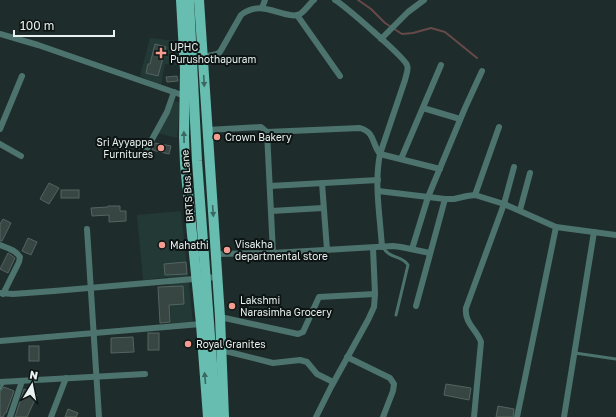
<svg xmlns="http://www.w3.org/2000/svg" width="616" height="417" font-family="'Golos Text',sans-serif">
  <rect width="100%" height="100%" fill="#1e2d2b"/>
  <g fill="#223935">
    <polygon points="150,38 176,41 177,65 165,64 161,86 140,76"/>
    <polygon points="174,101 180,102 177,138 157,133"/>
    <polygon points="181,211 193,322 171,323 168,277 143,280 137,215"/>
  </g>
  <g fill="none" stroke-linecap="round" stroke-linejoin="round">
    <polyline stroke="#664948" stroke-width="2" points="358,0 371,9 385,23 402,34 413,33 431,28 445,32 477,58"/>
  </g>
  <g fill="#374643" stroke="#546461">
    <polygon points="155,44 166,47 158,76 146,73 148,64 150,64"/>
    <polygon points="177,76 178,81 167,82 166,77"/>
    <polygon points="155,143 171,146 169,154 152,150"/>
    <polygon points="49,183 59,188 49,204 40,199"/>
    <rect x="61" y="190" width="18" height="8"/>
    <polygon points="108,206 120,206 120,211 126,211 126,221 109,222 109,215 92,216 91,208 108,207"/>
    <polygon points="3,219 11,223 2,241 0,241 0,224"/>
    <polygon points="28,238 37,242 31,255 22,251"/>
    <polygon points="8,253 15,258 8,273 0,269"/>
    <polygon points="186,262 187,274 165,275 164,264"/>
    <polygon points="183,286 184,304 169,305 170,322 160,323 158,287"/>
    <rect x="148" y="333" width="11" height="17"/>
    <polygon points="133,337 134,352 111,353 111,338"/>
    <rect x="29" y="346" width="10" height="15"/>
    <polygon points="446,384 471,388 469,400 444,395"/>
    <polygon points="4,387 14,391 6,413 5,413 3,417 0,417 0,392"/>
    <polygon points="24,389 37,395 27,417 15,417"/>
    <polygon points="498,406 514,409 513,417 496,417"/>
    <polygon points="68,409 78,413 76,417 65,417"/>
  </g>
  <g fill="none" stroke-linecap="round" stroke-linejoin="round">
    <g stroke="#4c736d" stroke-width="3">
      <path d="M383,247C389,259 402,255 408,265L396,315"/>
      <polyline points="575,353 616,359"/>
      <polyline points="0,389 4,382"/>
    </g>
    <g stroke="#4c736d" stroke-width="6">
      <path d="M335,0C345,6 404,57 407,65C409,69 406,75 405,80L380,154C374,184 380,216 382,247"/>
      <polyline points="262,8 265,0"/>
      <polyline points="297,15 340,76"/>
      <polyline points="0,34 38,45 185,96"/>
      <polyline points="381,39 408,12 424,0"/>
      <path d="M203,57L217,54L220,52L241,15C256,3 269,10 285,14C289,15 294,16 298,15C304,13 309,4 314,0"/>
      <polyline points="423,108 460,119"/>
      <polyline points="0,129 22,76"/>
      <polyline points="207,130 261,127 267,132 273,253"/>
      <path d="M267,132L360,128C376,133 371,143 380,154L440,169"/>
      <polyline points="0,144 21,156"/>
      <polyline points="144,154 167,112 174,92"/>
      <polyline points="401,159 441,65"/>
      <polyline points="322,183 327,250"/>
      <polyline points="270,186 378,180"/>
      <polyline points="378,191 445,199 454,199 467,196 475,195 504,204 556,227 616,235"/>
      <polyline points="475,195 499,127"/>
      <polyline points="520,210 530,173"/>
      <polyline points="271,211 323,208"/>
      <polyline points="87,229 99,417"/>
      <path d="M0,245C7,248 16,250 20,257L19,262L3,294"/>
      <polyline points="412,249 428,197 465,108 482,71"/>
      <polyline points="216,254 273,253 393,246 401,247 430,253"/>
      <polyline points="0,293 13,294 54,291 217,277"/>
      <polyline points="416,306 445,199"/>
      <polyline points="220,317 298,334 303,332 319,297 375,294"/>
      <polyline points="0,341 201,324"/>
      <polyline points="221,350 273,363 300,360 307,362 317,374 333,382"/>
      <polyline points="347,357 390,378 394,384 393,391 383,417"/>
      <polyline points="0,382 145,374"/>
      <polyline points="10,417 22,381"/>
      <polyline points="51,417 66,378"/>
      <polyline points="316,417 331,387 368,320 374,307 375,294 373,248"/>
      <path d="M474,417L481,342C477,330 464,323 466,308L504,204L514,167"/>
      <polyline points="517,417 556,227"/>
      <polyline points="564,417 594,232"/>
    </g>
    <g stroke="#67bdaf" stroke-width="10">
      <polyline points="181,0 185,70 184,137 185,164 201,324 208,417"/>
      <polyline points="189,0 197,161 216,417"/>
      <polyline points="199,0 220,317 224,417"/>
    </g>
  </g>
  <defs><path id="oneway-solid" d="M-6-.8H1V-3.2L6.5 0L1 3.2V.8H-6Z"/></defs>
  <g fill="#3a6861">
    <use href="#oneway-solid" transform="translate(204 81) rotate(87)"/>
    <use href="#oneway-solid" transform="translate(184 137) rotate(-91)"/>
    <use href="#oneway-solid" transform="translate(213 211) rotate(86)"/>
    <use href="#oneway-solid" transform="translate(205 378) rotate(-95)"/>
  </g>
  <g fill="#f59c91" stroke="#0d1413" stroke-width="1.5">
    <path d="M159 47h4v4h4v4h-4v4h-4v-4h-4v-4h4z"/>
    <circle cx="217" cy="137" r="4"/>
    <circle cx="161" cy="148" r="4"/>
    <circle cx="162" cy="245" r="4"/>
    <circle cx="227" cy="250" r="4"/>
    <circle cx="232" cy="306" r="4"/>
    <circle cx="188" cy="344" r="4"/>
  </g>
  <g text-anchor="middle" stroke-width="4" stroke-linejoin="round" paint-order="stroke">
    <g font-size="10" fill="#e9f2f0" stroke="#0d1413" text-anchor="start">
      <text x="170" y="51">UPHC<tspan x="170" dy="12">Purushothapuram</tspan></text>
      <text x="225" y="141">Crown Bakery</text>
      <text x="153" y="146" text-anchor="end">Sri Ayyappa<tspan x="153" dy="12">Furnitures</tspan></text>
      <text x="235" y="248">Visakha<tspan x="235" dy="12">departmental store</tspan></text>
      <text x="170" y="249">Mahathi</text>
      <text x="240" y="304">Lakshmi<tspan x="240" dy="12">Narasimha Grocery</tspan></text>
      <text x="196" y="348">Royal Granites</text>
    </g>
    <g font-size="10" fill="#e9f2f0" stroke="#0d1413">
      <text transform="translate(187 186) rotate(-94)" y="4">BRTS Bus Lane</text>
    </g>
  </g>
  <g transform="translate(32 385) rotate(10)" stroke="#0d1413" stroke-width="3" paint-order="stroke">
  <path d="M0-3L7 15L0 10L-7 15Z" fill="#e9f2f0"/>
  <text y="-6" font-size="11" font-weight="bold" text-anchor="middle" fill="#e9f2f0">N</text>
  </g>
  <path d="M14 30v6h100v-6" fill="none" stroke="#e9f2f0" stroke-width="2"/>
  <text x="20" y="30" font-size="12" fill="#e9f2f0" stroke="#0d1413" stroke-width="3" paint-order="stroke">100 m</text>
</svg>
